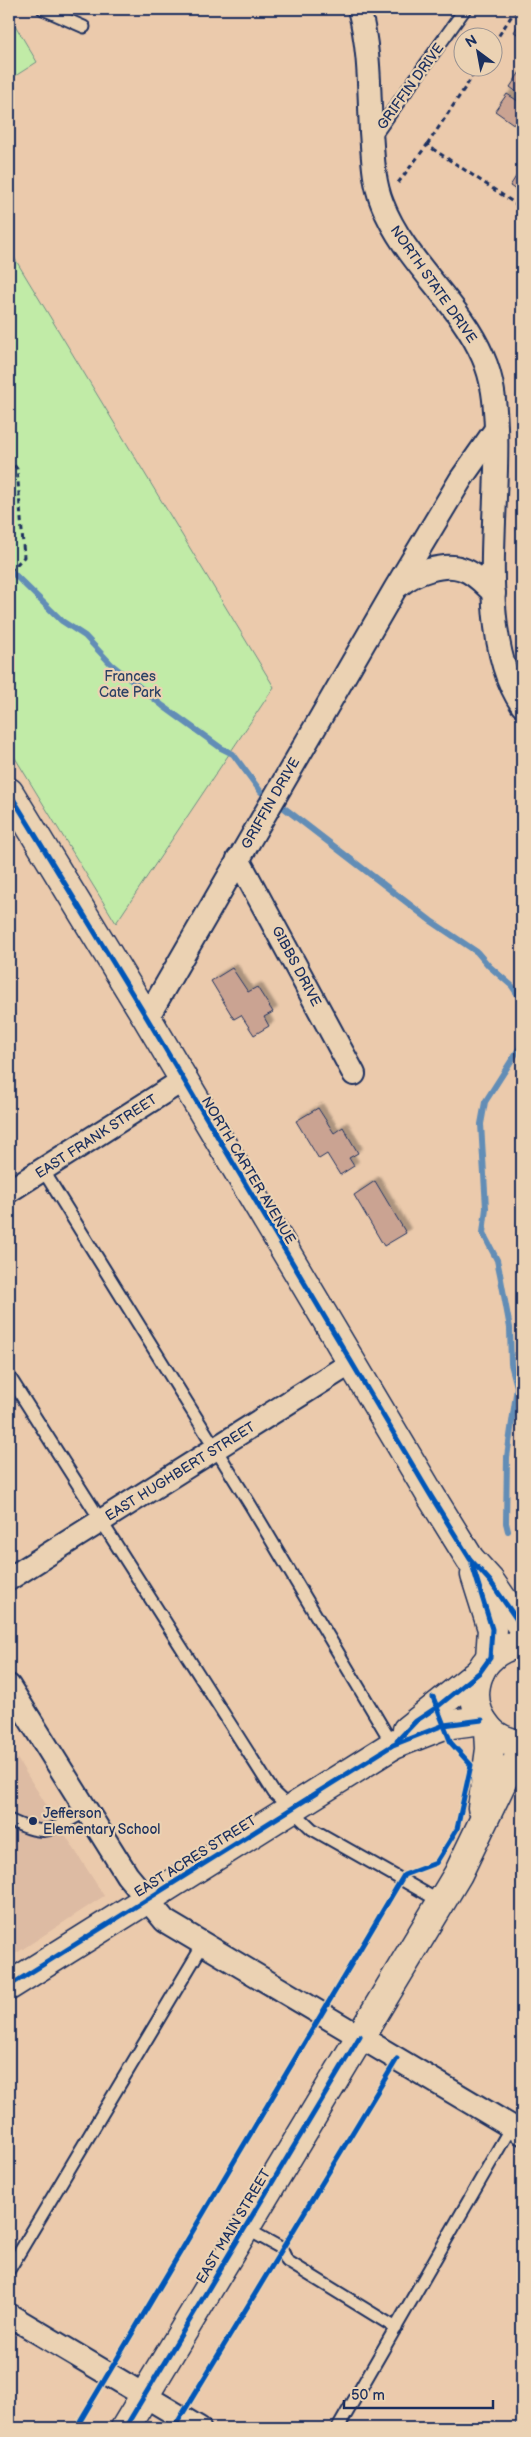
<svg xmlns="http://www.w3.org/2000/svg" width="531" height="2437" font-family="'Balsamiq Sans',sans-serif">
  <defs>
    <filter id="shadow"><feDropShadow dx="4.5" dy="-4.5" stdDeviation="1" flood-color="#0004"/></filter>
  </defs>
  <rect width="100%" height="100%" fill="#ebcaac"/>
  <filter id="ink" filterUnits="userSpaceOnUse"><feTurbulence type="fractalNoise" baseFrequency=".02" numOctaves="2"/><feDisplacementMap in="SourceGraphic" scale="10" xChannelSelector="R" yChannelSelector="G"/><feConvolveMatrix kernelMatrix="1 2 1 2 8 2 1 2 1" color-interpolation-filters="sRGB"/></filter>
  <g filter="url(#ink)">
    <polygon fill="#ddbba3" points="9,1746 104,1896 9,1958"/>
    <g fill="#c1eba7" stroke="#6e8d82">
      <polygon points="9,15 37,62 9,80"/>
      <polygon points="9,249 274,687 116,923 9,748"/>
    </g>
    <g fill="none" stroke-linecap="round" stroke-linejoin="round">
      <g stroke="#628db6" stroke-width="6">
        <polyline points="9,569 62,621 85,636 111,664 163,706 221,748 233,754 261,792"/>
        <polyline points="283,807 431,921 477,952 489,966 512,986 522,1001"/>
        <polyline points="508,1531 506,1523 507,1457 517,1387 511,1364 510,1328 500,1274 497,1260 483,1233 486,1208 481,1124 485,1102 522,1044"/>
        <polyline points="516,2428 522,2418"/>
      </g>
    </g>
    <g fill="#caa392" stroke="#1b2f5e" filter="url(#shadow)">
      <polygon points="522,19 522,37 514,32"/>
      <polygon points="522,69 522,130 495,111 507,94 518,101 522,96 510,87"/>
      <polygon points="522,167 522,194 510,186"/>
      <polygon points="232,968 248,992 257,987 273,1012 264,1017 269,1026 254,1035 241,1015 234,1019 211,981"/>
      <polygon points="318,1108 334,1133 343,1127 358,1153 349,1158 354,1166 340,1175 327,1154 319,1159 296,1121"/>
      <polygon points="375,1181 406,1233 384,1246 354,1195"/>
    </g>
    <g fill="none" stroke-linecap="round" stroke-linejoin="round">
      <defs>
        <g id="lane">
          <polyline points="43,9 84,27"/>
          <polyline points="373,138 465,9"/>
          <polyline points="43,1170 251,1506 393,1745"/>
          <polyline points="9,1376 274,1793 312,1829 441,1902"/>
          <path d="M9,1820C49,1839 49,1830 87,1811"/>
          <polyline points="245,2228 281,2248 287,2261 396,2328"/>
          <polyline points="9,2270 204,1943"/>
          <polyline points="338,2428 511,2127"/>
        </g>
        <g id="street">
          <path d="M359,9C370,49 369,91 371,132C373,156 373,180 382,203C404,261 459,301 483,357C493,379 495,403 496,427C500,507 475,637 522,705"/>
          <path d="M400,585C414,573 444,562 462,569C475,573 484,584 494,593"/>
          <polyline points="238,859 354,1074"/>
          <polyline points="147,1018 395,589 461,479 496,429"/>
          <polyline points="9,1191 183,1080"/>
          <polyline points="9,1579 351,1363"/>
          <polyline points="9,1686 127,1875 165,1921 522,2133"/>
          <polyline points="9,2315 199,2428"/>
        </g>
        <g id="secondary">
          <polyline points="9,792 147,1018 431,1496 470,1559 490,1581 522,1627"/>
          <polyline points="475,1575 492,1629 490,1658"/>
          <path d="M522,1644C516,1645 509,1646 503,1649C473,1664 466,1703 488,1728C496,1739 510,1742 522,1745"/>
          <polyline points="407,1730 480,1672"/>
          <polyline points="482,1808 490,1749 489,1730"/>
          <polyline points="9,1986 393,1745 444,1725 482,1720"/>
          <polyline points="125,2428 458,1874 505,1776 522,1756"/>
        </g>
      </defs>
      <use href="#lane" stroke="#1b2f5e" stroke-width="15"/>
      <use href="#street" stroke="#1b2f5e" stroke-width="26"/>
      <use href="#secondary" stroke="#1b2f5e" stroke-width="31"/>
      <g stroke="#1b2f5e" stroke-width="3" stroke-dasharray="5 4" stroke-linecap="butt">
        <polyline points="494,43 516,9"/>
        <polyline points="427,145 478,68"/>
        <polyline points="398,183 427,145 522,208"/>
        <polyline points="9,458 17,469 24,557 9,572"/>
      </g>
      <use href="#lane" stroke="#ebd2b3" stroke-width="11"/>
      <use href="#street" stroke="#ebd2b3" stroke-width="22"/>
      <use href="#secondary" stroke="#ebd2b3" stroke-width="28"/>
      <defs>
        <g id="cycleway">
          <polyline points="9,792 147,1018 431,1496 470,1559 490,1581 522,1627"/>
          <polyline points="397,1741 416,1721 437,1707 480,1672 490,1658 492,1629 472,1564"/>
          <polyline points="9,1986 393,1745 444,1725 482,1720"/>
          <polyline points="76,2428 404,1875 436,1863 457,1829 471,1765 451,1743 433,1697"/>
          <polyline points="125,2428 360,2036"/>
          <polyline points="174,2428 397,2059"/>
        </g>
      </defs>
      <use href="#cycleway" stroke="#ebd2b3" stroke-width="8"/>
      <use href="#cycleway" stroke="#0057b8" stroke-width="5"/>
    </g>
  </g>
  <circle fill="#1b2f5e" stroke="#ebd2b3" stroke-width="2" cx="33" cy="1821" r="5"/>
  <g text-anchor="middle" stroke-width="4.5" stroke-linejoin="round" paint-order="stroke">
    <g font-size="14" fill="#1b2f5e" stroke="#ebd2b3">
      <text transform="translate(410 86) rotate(-54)" y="5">GRIFFIN DRIVE</text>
      <text transform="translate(434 284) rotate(55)" y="5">NORTH STATE DRIVE</text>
      <text transform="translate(270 803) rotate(-60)" y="5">GRIFFIN DRIVE</text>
      <text transform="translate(297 966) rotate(62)" y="5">GIBBS DRIVE</text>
      <text transform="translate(96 1136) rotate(-33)" y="5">EAST FRANK STREET</text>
      <text transform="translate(249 1170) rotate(59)" y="5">NORTH CARTER AVENUE</text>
      <text transform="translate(180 1471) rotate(-32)" y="5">EAST HUGHBERT STREET</text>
      <text transform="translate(195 1856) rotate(-32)" y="5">EAST ACRES STREET</text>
      <text transform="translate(233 2226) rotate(-59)" y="5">EAST MAIN STREET</text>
    </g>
    <g font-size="14" fill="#2c4265" stroke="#ebd2b3">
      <text x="130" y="681">Frances<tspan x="130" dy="16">Cate Park</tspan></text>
    </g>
    <g font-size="14" fill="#1b2f5e" stroke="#ebd2b3" text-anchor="start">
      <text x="43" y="1818">Jefferson<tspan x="43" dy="16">Elementary School</tspan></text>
    </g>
  </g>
  <rect width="531" height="2437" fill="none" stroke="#ebd2b3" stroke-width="30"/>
  <rect x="15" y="15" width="501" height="2407" fill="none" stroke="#1b2f5e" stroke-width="2" filter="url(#ink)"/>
  <g transform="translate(478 52) rotate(328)"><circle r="24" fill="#ebd2b3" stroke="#989191"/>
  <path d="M0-4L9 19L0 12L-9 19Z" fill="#1b2f5e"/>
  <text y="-8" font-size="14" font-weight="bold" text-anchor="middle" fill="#1b2f5e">N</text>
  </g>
  <path d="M344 2400v8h149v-8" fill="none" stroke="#1b2f5e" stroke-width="2.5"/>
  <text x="351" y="2400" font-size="15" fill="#1b2f5e" stroke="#ebd2b3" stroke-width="4" paint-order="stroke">50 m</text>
</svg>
